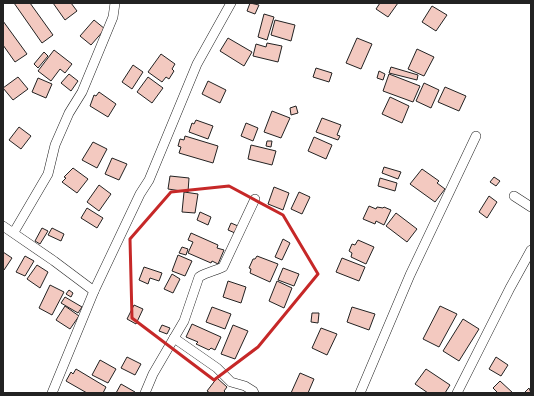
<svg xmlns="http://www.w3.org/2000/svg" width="534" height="396" font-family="'Titillium Web',sans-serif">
  <rect width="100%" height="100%" fill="#fff"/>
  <g fill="#f3c9c0" stroke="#222">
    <polygon points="14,3 30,3 53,35 42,43"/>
    <polygon points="53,3 71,3 77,11 65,20"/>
    <polygon points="250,3 259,5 255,14 247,11"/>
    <polygon points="380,3 398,3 388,17 376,9"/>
    <polygon points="432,6 447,15 436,31 422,22"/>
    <polygon points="264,14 274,17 267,40 258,37"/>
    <polygon points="94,20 105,29 91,45 80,36"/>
    <polygon points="275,20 295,25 291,41 271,35"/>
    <polygon points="3,21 27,54 15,62 3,45"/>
    <polygon points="228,38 252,52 244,66 220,51"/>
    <polygon points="357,38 372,44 361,69 346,63"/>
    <polygon points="267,43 282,46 278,62 253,56 256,44 266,47"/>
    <polygon points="417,49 434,57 424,76 408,69"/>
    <polygon points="54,50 72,64 65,73 60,69 51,81 38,71"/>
    <polygon points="44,52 48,56 38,68 34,64"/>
    <polygon points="161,54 175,64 172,69 174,71 169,79 166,77 162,82 148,72"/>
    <polygon points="133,65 143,72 132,89 122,82"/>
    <polygon points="391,67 418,75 417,80 389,73"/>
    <polygon points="316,68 332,73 329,82 313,77"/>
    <polygon points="379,71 385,74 383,80 377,78"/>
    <polygon points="69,74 78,81 71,91 61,83"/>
    <polygon points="389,74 420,86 413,102 383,91"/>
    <polygon points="18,77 28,89 13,100 3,88"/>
    <polygon points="148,77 163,88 152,103 137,92"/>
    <polygon points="38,78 52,84 46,98 32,92"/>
    <polygon points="208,81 226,90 220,103 202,94"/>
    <polygon points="424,83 439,90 431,108 416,101"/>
    <polygon points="445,87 466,96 459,111 438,102"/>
    <polygon points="99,92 116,104 108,117 90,106 94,95 96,96"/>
    <polygon points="390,97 409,106 402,123 382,114"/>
    <polygon points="296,106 298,113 291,115 290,108"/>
    <polygon points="272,111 290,118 281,138 264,132"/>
    <polygon points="322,118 341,125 337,135 340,136 338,140 316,132"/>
    <polygon points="196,120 213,126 208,139 189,132 192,123 194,124"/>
    <polygon points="246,123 258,128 253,141 241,136"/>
    <polygon points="19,127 31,136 21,149 9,140"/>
    <polygon points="185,136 218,146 213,163 179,153 181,147 178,146 180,139 184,140"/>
    <polygon points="314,137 332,145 326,159 308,151"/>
    <polygon points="267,141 272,141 271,147 266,146"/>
    <polygon points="93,142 107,149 97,168 82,160"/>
    <polygon points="251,145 276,151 272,165 248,159"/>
    <polygon points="112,158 127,164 119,180 105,174"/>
    <polygon points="384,167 401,172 398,179 382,173"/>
    <polygon points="73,168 88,179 77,193 62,182 66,178 64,177"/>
    <polygon points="422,169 439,181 437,183 445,189 435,202 410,184"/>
    <polygon points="170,176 189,178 188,192 168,189"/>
    <polygon points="494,177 500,181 496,186 490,182"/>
    <polygon points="380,178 397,183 395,191 378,186"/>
    <polygon points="99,185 111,194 99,211 87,202"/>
    <polygon points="274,187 289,193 283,210 268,204"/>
    <polygon points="184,192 198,194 195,213 182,212"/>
    <polygon points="299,192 310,197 302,214 291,209"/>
    <polygon points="489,196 497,202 487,218 479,212"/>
    <polygon points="369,206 376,209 377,207 383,208 384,207 391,210 384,225 376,221 375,224 363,219"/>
    <polygon points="87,208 103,218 97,228 81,218"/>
    <polygon points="200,212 211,217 208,225 197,220"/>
    <polygon points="396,213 417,229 407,242 386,226"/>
    <polygon points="231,223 238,226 235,233 228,230"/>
    <polygon points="42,228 48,231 40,244 35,241"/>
    <polygon points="52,228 64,234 61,241 48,235"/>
    <polygon points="191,233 218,245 217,248 224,250 218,264 212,261 211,263 188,253 193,242 188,240"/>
    <polygon points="283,239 290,243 282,260 275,257"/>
    <polygon points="358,240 374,247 366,264 351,257 352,253 349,251 352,244 355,245"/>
    <polygon points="182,247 188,249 186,255 179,253"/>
    <polygon points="3,252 12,258 4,270 3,269"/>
    <polygon points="178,255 192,261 185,276 172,271"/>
    <polygon points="25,256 34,261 25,276 16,272"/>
    <polygon points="257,256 278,264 270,282 250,273 251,269 249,268 253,259 255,259"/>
    <polygon points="342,258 365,267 359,281 336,272"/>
    <polygon points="37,265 48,272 40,288 27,279"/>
    <polygon points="144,267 162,273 159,281 150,278 148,284 139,280"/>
    <polygon points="283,268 299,274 294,286 278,280"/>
    <polygon points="172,274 180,279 173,293 164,289"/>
    <polygon points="228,281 246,287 241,303 223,297"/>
    <polygon points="277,281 292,288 284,308 269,301"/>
    <polygon points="50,285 64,292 52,315 39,308"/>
    <polygon points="69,290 73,293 71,297 66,294"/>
    <polygon points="65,297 82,307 78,313 61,303"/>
    <polygon points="134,305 143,309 136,324 127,319"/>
    <polygon points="65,306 79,316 70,329 56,320"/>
    <polygon points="440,306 457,314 439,347 423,339"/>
    <polygon points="212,307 231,314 225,329 206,322"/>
    <polygon points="352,307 375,314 369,330 347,322"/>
    <polygon points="312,313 319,313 318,323 311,322"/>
    <polygon points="463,319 479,329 459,361 443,351"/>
    <polygon points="192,324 221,337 215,350 211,348 209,350 196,344 198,342 186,337"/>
    <polygon points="162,325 170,328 167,334 159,331"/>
    <polygon points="233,325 248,331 235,359 221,354"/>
    <polygon points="321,328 337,334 327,355 312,348"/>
    <polygon points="127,357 141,364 135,375 121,368"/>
    <polygon points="496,357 508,365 501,376 489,369"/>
    <polygon points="100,360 116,369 108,383 92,375"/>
    <polygon points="76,369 106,387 103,393 87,393 66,381 71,372 73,374"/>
    <polygon points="426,369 450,385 445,393 428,393 415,384"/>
    <polygon points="300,373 314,379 308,393 291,393"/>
    <polygon points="217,378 227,387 224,391 226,393 210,393 207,391"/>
    <polygon points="500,381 513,393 498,393 493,388"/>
    <polygon points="121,384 135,392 135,393 116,393"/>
    <polygon points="529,388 531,393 524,393"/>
  </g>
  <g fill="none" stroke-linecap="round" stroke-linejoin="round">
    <defs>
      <g id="street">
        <polyline points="514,196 531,207"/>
        <polyline points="3,226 54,261 94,291 52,393"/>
        <polyline points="14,232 48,174 55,145 69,113 82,92 113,17 115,3"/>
        <polyline points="94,291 140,194 149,180 197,64 231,3"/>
        <polyline points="145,393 153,374 174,338"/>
        <path d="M254,393L253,391L245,386L231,382L217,368L174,338L184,321L199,277C207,272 215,271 223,267L255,199"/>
        <polyline points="360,393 410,275 476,136"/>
        <polyline points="457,393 510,288 531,250"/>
      </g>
    </defs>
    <use href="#street" stroke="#222" stroke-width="10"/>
    <use href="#street" stroke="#fff" stroke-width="9"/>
  </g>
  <path fill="none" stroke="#c62828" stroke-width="3" stroke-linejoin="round" d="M229,186L283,215L318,274L258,347L214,380L132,318L130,239L171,192Z"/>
  <rect width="534" height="396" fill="none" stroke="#222222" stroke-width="8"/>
</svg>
